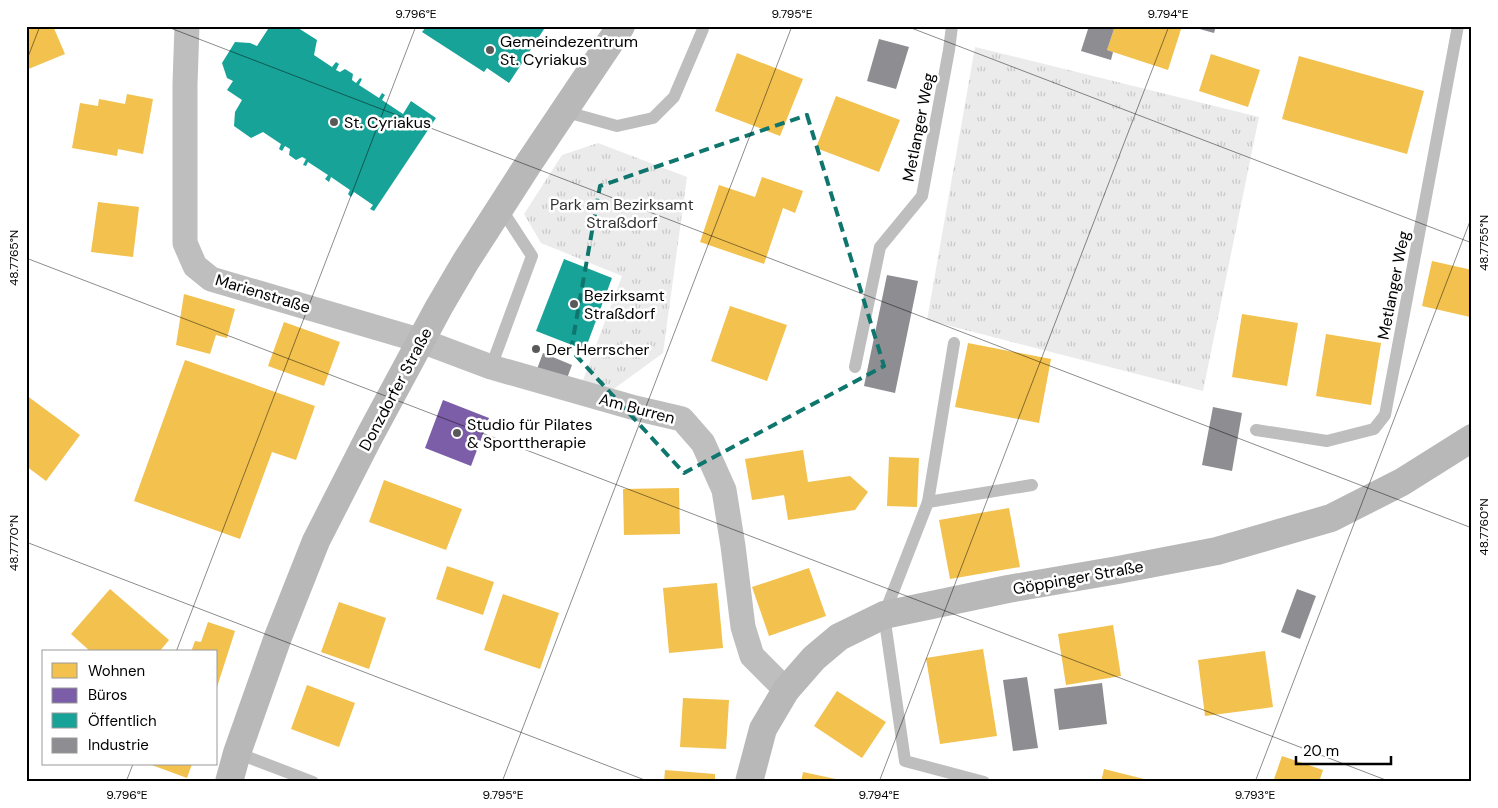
<svg xmlns="http://www.w3.org/2000/svg" width="1498" height="808" font-family="'DM Sans',sans-serif">
  <defs>
    <pattern id="grass-tufts" width="24" height="20" patternUnits="userSpaceOnUse" patternTransform="scale(1.25)"><rect width="24" height="20" fill="#ebebeb"/><path d="M3 7l-1-3M5 7V3M7 7l1-3M15 17l-1-3M17 17v-4M19 17l1-3" fill="none" stroke="#c8c8c8"/></pattern>
  </defs>
  <rect width="100%" height="100%" fill="#fff"/>
  <g fill="url(#grass-tufts)">
    <polygon points="975,47 1259,117 1203,391 927,320"/>
    <polygon points="598,143 687,177 663,353 611,391 583,380 622,276 541,243 524,214 562,155"/>
  </g>
  <g fill="#f2c14e">
    <polygon points="26,26 53,26 65,54 26,70"/>
    <polygon points="1115,26 1182,26 1168,70 1107,50"/>
    <polygon points="737,53 803,79 780,136 715,111"/>
    <polygon points="1211,54 1260,70 1248,107 1199,91"/>
    <polygon points="1299,56 1424,91 1407,154 1282,119"/>
    <polygon points="127,94 153,99 143,154 118,149 117,156 72,148 80,103 98,106 99,99 125,104"/>
    <polygon points="836,96 900,120 879,172 816,148"/>
    <polygon points="762,177 803,191 795,213 783,208 764,264 700,242 719,185 755,197"/>
    <polygon points="98,202 139,207 133,257 91,252"/>
    <polygon points="1432,261 1472,270 1472,311 1470,317 1422,306"/>
    <polygon points="184,294 235,309 227,338 216,335 210,354 176,345"/>
    <polygon points="730,306 787,325 767,381 711,361"/>
    <polygon points="1242,314 1298,323 1287,386 1232,377"/>
    <polygon points="284,322 340,342 324,386 268,366"/>
    <polygon points="1326,334 1381,343 1371,405 1316,396"/>
    <polygon points="968,343 1051,359 1039,423 955,407"/>
    <polygon points="185,360 315,406 296,460 272,452 240,539 134,501"/>
    <polygon points="26,395 80,435 46,481 26,466"/>
    <polygon points="803,450 808,482 850,476 868,492 855,510 788,520 784,495 752,500 745,459"/>
    <polygon points="889,457 919,458 917,507 887,506"/>
    <polygon points="384,480 462,509 446,550 369,522"/>
    <polygon points="679,488 680,534 624,535 623,489"/>
    <polygon points="1009,508 1020,567 950,579 939,520"/>
    <polygon points="447,566 494,582 483,615 436,599"/>
    <polygon points="809,568 826,616 769,636 752,587"/>
    <polygon points="717,583 723,648 669,653 663,588"/>
    <polygon points="110,589 169,640 159,652 91,652 71,634"/>
    <polygon points="503,594 559,613 540,669 484,650"/>
    <polygon points="339,602 386,618 369,669 321,652"/>
    <polygon points="208,622 235,631 217,687 216,652 191,652 195,641 201,642"/>
    <polygon points="1113,625 1121,676 1066,685 1058,634"/>
    <polygon points="983,649 997,736 940,744 926,658"/>
    <polygon points="1265,651 1273,707 1205,716 1198,660"/>
    <polygon points="307,685 355,703 339,747 291,729"/>
    <polygon points="837,691 886,722 862,758 814,726"/>
    <polygon points="683,698 729,700 726,749 680,747"/>
    <polygon points="1282,756 1323,770 1319,782 1273,782"/>
    <polygon points="149,764 192,764 187,778"/>
    <polygon points="1104,769 1152,781 1152,782 1101,782"/>
    <polygon points="665,770 715,774 715,782 664,782"/>
    <polygon points="803,772 845,781 845,782 801,782"/>
  </g>
  <polygon fill="#7b5ea7" points="443,400 489,418 471,466 425,448"/>
  <g fill="#17a398">
    <polygon points="270,26 295,26 317,40 314,55 332,67 336,62 339,64 336,70 340,72 345,69 353,74 352,80 356,83 360,78 362,79 359,85 379,98 382,93 385,95 382,100 403,114 411,101 436,118 374,211 370,209 373,205 354,192 351,197 348,194 350,190 331,177 329,182 325,179 328,175 308,162 306,166 303,165 306,159 302,157 296,160 289,155 290,149 285,146 282,151 279,149 281,144 263,132 251,138 234,126 235,112 242,100 227,90 233,81 227,78 222,63 235,42 250,43 257,46"/>
    <polygon points="427,26 546,26 509,83 487,68 484,72 422,32"/>
    <polygon points="564,259 612,278 585,350 536,331"/>
  </g>
  <g fill="#8d8d92">
    <polygon points="1089,26 1115,26 1107,50 1113,52 1111,60 1081,51"/>
    <polygon points="1197,26 1216,26 1214,33 1196,28"/>
    <polygon points="879,39 909,47 896,89 867,81"/>
    <polygon points="887,275 918,281 895,393 864,386"/>
    <polygon points="543,353 572,365 566,381 537,369"/>
    <polygon points="1213,407 1242,413 1232,471 1202,465"/>
    <polygon points="1297,589 1316,596 1300,639 1281,632"/>
    <polygon points="1027,677 1038,748 1013,751 1003,680"/>
    <polygon points="1102,683 1107,724 1059,730 1054,689"/>
  </g>
  <g fill="none" stroke-linecap="round" stroke-linejoin="round">
    <g stroke="#bebebe" stroke-width="12">
      <polyline points="563,111 617,126 653,118 674,97 703,29 702,26"/>
      <polyline points="954,343 928,502 884,615 905,761 984,782"/>
      <polyline points="491,367 532,256 500,207"/>
      <polyline points="855,367 880,247 922,196 949,50 952,26"/>
      <polyline points="1256,430 1327,441 1374,429 1385,415 1458,26"/>
      <polyline points="928,502 1032,485"/>
      <polyline points="237,753 313,782"/>
    </g>
    <polyline stroke="#bebebe" stroke-width="25" points="187,26 185,84 185,243 195,266 211,279 422,341 491,367 635,408 682,419 703,443 724,490 733,546 743,627 752,656 786,690"/>
    <g stroke="#b8b8b8" stroke-width="28">
      <polyline points="229,782 237,753 278,637 316,541 369,437 439,307 466,261 529,163 621,26"/>
      <polyline points="749,782 763,729 786,690 814,658 839,637 884,615 1008,589 1118,570 1217,551 1331,518 1402,482 1472,438"/>
    </g>
  </g>
  <path fill="none" stroke="#0f766e" stroke-width="4" stroke-dasharray="10 6" stroke-linejoin="round" d="M807,115L884,366L684,473L571,350L600,186Z"/>
  <path fill="none" stroke="#000" stroke-width="1" stroke-opacity="0.45" d="M165,26L1472,528M906,26L1472,243M26,62L40,26M26,258L1391,782M26,542L650,782M176,652L416,26M126,782L133,764M502,782L792,26M879,782L1169,26M1255,782L1472,216"/>
  <g fill="#595959" stroke="#fff" stroke-width="2">
    <circle cx="490" cy="50" r="5"/>
    <circle cx="334" cy="122" r="5"/>
    <circle cx="574" cy="304" r="5"/>
    <circle cx="536" cy="349" r="5"/>
    <circle cx="457" cy="433" r="5"/>
  </g>
  <g text-anchor="middle" stroke-width="5" stroke-linejoin="round" paint-order="stroke">
    <g font-size="16" fill="#000" stroke="#fff" text-anchor="start">
      <text x="500" y="47">Gemeindezentrum<tspan x="500" dy="18">St. Cyriakus</tspan></text>
      <text x="344" y="128">St. Cyriakus</text>
      <text x="584" y="301">Bezirksamt<tspan x="584" dy="18">Straßdorf</tspan></text>
      <text x="546" y="355">Der Herrscher</text>
      <text x="467" y="430">Studio für Pilates<tspan x="467" dy="18">&amp; Sporttherapie</tspan></text>
    </g>
    <g font-size="16" fill="#000" stroke="#fff">
      <text transform="translate(918 127) rotate(-79)" y="6">Metlanger Weg</text>
      <text transform="translate(1393 285) rotate(-79)" y="6">Metlanger Weg</text>
      <text transform="translate(263 293) rotate(17)" y="6">Marienstraße</text>
      <text transform="translate(395 389) rotate(-62)" y="6">Donzdorfer Straße</text>
      <text transform="translate(637 408) rotate(15)" y="6">Am Burren</text>
      <text transform="translate(1078 577) rotate(-10)" y="6">Göppinger Straße</text>
    </g>
    <g font-size="16" fill="#323232" stroke="#fff">
      <text x="622" y="210">Park am Bezirksamt<tspan x="622" dy="18">Straßdorf</tspan></text>
    </g>
  </g>
  <rect width="1498" height="808" fill="none" stroke="#ffffff" stroke-width="55"/>
  <rect x="42" y="650" width="175" height="115" fill="#ffffff" stroke="#999999"/>
  <rect x="52" y="663" width="25" height="15" fill="#f2c14e" stroke="#999999"/>
  <text x="88" y="676" font-size="15" fill="#000000">Wohnen</text>
  <rect x="52" y="688" width="25" height="15" fill="#7b5ea7" stroke="#999999"/>
  <text x="88" y="700" font-size="15" fill="#000000">Büros</text>
  <rect x="52" y="713" width="25" height="15" fill="#17a398" stroke="#999999"/>
  <text x="88" y="726" font-size="15" fill="#000000">Öffentlich</text>
  <rect x="52" y="738" width="25" height="15" fill="#8d8d92" stroke="#999999"/>
  <text x="88" y="750" font-size="15" fill="#000000">Industrie</text>
  <path d="M1296 756v8h95v-8" fill="none" stroke="#000000" stroke-width="2.5"/>
  <text x="1303" y="756" font-size="15" fill="#000000" stroke="#ffffff" stroke-width="4" paint-order="stroke">20 m</text>
  <rect x="28" y="28" width="1442" height="752" fill="none" stroke="#000" stroke-width="2"/>
  <g font-size="12" text-anchor="middle" fill="#000">
    <text x="416" y="18">9.796°E</text>
    <text x="792" y="18">9.795°E</text>
    <text x="1168" y="18">9.794°E</text>
    <text transform="translate(1484 243) rotate(-90)" y="4">48.7755°N</text>
    <text transform="translate(14 258) rotate(-90)" y="4">48.7765°N</text>
    <text transform="translate(1484 527) rotate(-90)" y="4">48.7760°N</text>
    <text transform="translate(14 543) rotate(-90)" y="4">48.7770°N</text>
    <text x="127" y="799">9.796°E</text>
    <text x="503" y="799">9.795°E</text>
    <text x="879" y="799">9.794°E</text>
    <text x="1255" y="799">9.793°E</text>
  </g>
</svg>
